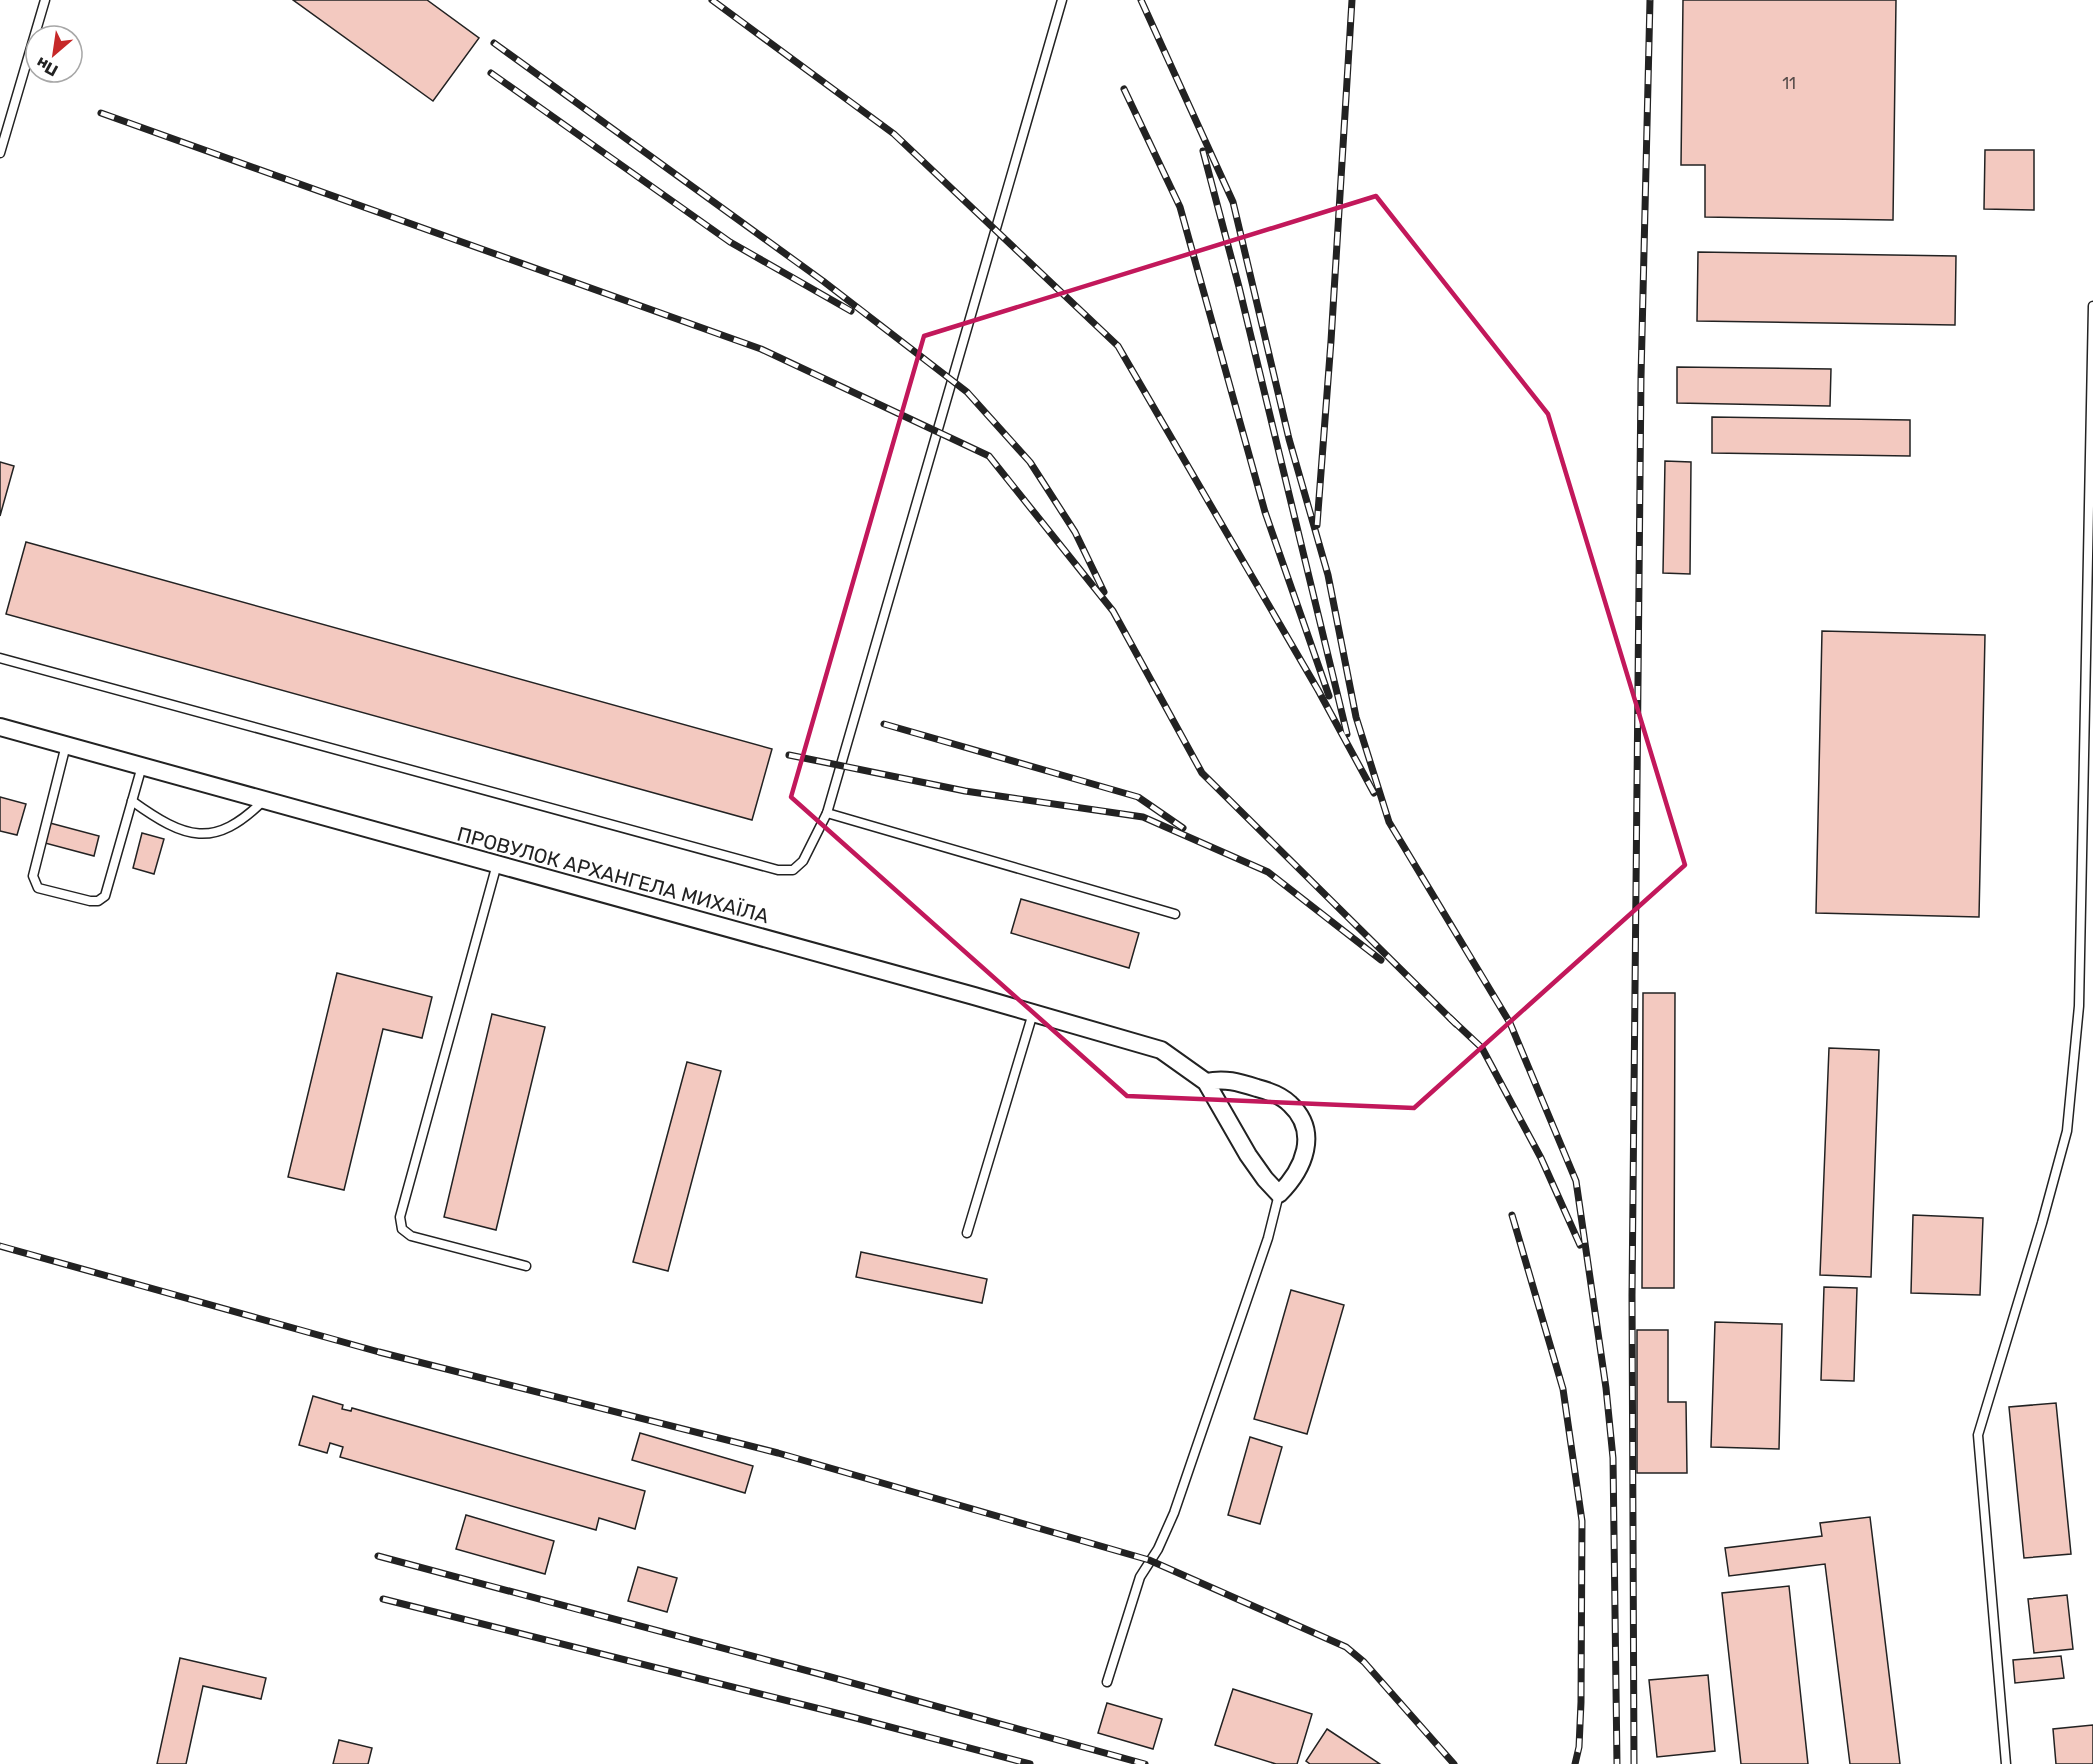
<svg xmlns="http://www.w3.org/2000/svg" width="2093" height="1764" font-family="Rubik,sans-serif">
  <rect width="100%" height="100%" fill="#fff"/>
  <g fill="#f3c9c0" stroke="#222" stroke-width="1.5">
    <polygon points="293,0 427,0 479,38 433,101"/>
    <polygon points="1683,0 1896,0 1893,220 1705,217 1705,165 1681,165"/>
    <polygon points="1985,150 2034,150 2034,210 1984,209"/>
    <polygon points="1698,252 1956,256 1955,325 1697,321"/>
    <polygon points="1677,367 1831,369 1830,406 1677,403"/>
    <polygon points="1712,417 1910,420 1910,456 1712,453"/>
    <polygon points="1665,461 1691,462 1690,574 1663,573"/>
    <polygon points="0,462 14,466 0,516"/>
    <polygon points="26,542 772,749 752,820 6,614"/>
    <polygon points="1822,631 1985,635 1979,917 1816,913"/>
    <polygon points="0,797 26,804 17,835 0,831"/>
    <polygon points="50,823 99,836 94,856 45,843"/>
    <polygon points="142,833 164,839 154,874 133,868"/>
    <polygon points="1021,899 1139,933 1129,968 1011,933"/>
    <polygon points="337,973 432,997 422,1038 383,1029 344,1190 288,1177"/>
    <polygon points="1643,993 1675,993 1674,1288 1642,1288"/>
    <polygon points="492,1014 545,1027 496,1230 444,1217"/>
    <polygon points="1829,1048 1879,1050 1871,1277 1820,1275"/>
    <polygon points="687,1062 721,1071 668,1271 633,1262"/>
    <polygon points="1913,1215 1983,1218 1980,1295 1911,1293"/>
    <polygon points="861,1252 987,1279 982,1303 856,1277"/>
    <polygon points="1824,1287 1857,1288 1854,1381 1821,1380"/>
    <polygon points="1291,1290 1344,1305 1307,1434 1254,1419"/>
    <polygon points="1715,1322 1782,1324 1779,1449 1711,1447"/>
    <polygon points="1637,1330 1668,1330 1668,1402 1686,1402 1687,1473 1637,1473"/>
    <polygon points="313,1396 343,1405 342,1409 351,1411 352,1408 645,1491 635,1529 599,1518 596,1530 340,1457 343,1447 330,1443 327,1453 299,1445"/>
    <polygon points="2056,1403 2071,1554 2024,1558 2009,1407"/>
    <polygon points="640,1433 753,1466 745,1493 632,1460"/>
    <polygon points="1250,1437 1282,1447 1260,1524 1228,1515"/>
    <polygon points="466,1515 554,1541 545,1574 456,1549"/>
    <polygon points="1870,1517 1900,1764 1850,1764 1825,1564 1729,1576 1725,1548 1822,1536 1820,1523"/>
    <polygon points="638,1567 677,1578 667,1612 628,1601"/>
    <polygon points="1789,1586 1808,1764 1741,1764 1722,1593"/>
    <polygon points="2067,1595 2073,1649 2034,1653 2028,1599"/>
    <polygon points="2061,1656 2064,1678 2015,1683 2013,1660"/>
    <polygon points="180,1658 266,1678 261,1699 203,1686 186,1764 157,1764"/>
    <polygon points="1708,1675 1715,1751 1657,1757 1649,1680"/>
    <polygon points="1233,1689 1312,1714 1297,1764 1276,1764 1215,1745"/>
    <polygon points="1107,1703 1162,1719 1153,1749 1098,1733"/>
    <polygon points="2093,1725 2093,1764 2056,1764 2053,1729"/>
    <polygon points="1327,1729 1380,1764 1310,1764 1306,1761"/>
    <polygon points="339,1740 372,1748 368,1764 333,1764"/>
  </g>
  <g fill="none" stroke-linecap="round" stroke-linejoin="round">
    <defs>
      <g id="service">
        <polyline points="0,153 45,0"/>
        <polyline points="0,658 778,870 793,870 803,861 827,813 1062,0"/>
        <polyline points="66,745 33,876 38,888 90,901 98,901 105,896 142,766"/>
        <path d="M132,801C185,839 214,850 264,800"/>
        <polyline points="827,813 1175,914"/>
        <polyline points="497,864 400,1217 402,1229 411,1236 526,1266"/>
        <polyline points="967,1233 1033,1013"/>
        <polyline points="1107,1682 1140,1577 1158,1549 1174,1513 1268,1238 1279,1194"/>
        <polyline points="2006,1764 1978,1435 2042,1223 2067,1131 2079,1006 2093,306"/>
      </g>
      <path id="minor" d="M0,727L974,996L1161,1050L1206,1082L1248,1155L1265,1179L1279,1194C1304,1169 1320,1132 1290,1104C1281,1095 1269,1091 1257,1088C1238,1082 1225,1078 1206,1082"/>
    </defs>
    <use href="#service" stroke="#222" stroke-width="11"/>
    <use href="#minor" stroke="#222" stroke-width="20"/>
    <use href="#service" stroke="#fff" stroke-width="8"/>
    <use href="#minor" stroke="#fff" stroke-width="16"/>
    <defs>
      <g id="rail">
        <polyline points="712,0 894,134 1118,346 1318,690 1374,793"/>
        <polyline points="1141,0 1233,202 1289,439 1328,575 1356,717 1389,822 1510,1023 1576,1181 1606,1388 1613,1458 1617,1764"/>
        <polyline points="494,43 823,281 967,392 1030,462 1075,532 1104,592"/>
        <polyline points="491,73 730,242 851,311"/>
        <polyline points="1124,89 1180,207 1265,512 1329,696"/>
        <polyline points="101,113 761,349 989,456 1113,611 1202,773 1456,1024"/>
        <polyline points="1203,151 1239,287 1347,734"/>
        <polyline points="1317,525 1331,341 1352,0"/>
        <polyline points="884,724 1138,797 1183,828"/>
        <polyline points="789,755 965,791 1143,817 1268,872 1381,960"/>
        <polyline points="1450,1018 1482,1048 1541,1158 1580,1245"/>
        <polyline points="1512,1215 1563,1389 1582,1521 1581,1702 1579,1747 1575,1764"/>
        <polyline points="0,1246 379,1352 778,1453 1149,1560 1346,1647 1364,1662 1454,1764"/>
        <polyline points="378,1556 827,1676 1145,1764"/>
        <polyline points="383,1599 856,1718 1030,1764"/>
        <polyline points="1634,1764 1632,1296 1641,377 1650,0"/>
      </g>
    </defs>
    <use href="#rail" stroke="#222" stroke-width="7"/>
    <use href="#rail" stroke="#fff" stroke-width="4.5" stroke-dasharray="14" stroke-linecap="butt"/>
  </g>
  <path fill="none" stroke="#c2185b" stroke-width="4.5" stroke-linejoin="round" d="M1376,196L1548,414L1685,865L1414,1108L1127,1096L791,797L924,336Z"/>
  <g text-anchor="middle" stroke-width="4.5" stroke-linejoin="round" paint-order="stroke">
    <g font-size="16" fill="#564c4a">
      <text x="1789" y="89">11</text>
    </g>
    <g font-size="20" fill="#222" stroke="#fff">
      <text transform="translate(613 875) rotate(15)" y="7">ПРОВУЛОК АРХАНГЕЛА МИХАЇЛА</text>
    </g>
  </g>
  <g transform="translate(54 54) rotate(209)"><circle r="28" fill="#ffffff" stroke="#a7a7a7" stroke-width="1.5"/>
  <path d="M0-4.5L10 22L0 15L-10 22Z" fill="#c62828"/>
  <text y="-9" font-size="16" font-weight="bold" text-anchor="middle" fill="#222222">Пн</text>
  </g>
</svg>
